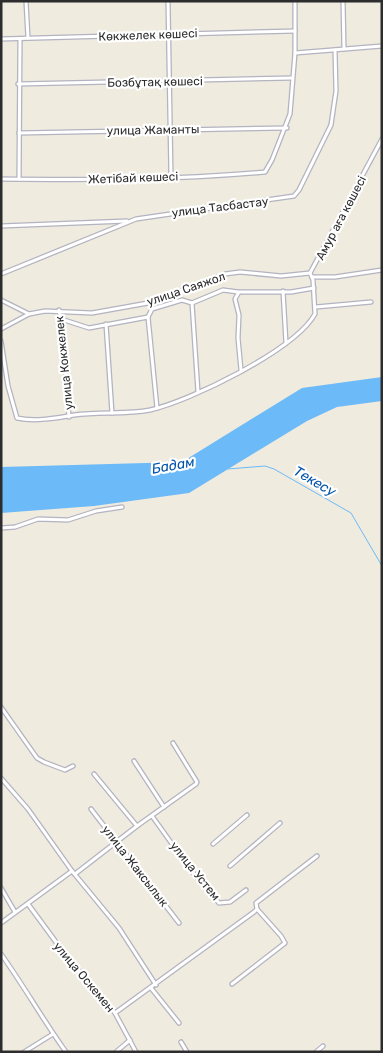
<svg xmlns="http://www.w3.org/2000/svg" width="383" height="1053" font-family="Rubik,sans-serif">
  <rect width="100%" height="100%" fill="#efebdf"/>
  <polygon fill="#6cbaf8" points="382,377 382,401 337,407 307,421 189,493 94,506 1,513 1,467 182,462 302,388"/>
  <g fill="none" stroke-linecap="round" stroke-linejoin="round">
    <polyline stroke="#6cbaf8" stroke-width="1" points="228,469 265,466 274,469 351,513 382,566"/>
    <defs>
      <g id="minor">
        <polyline points="26,1 28,38"/>
        <polyline points="168,1 171,177"/>
        <polyline points="343,1 344,49"/>
        <polyline points="1,39 295,31"/>
        <polyline points="295,53 382,46"/>
        <polyline points="18,84 292,78"/>
        <polyline points="19,133 287,128"/>
        <path d="M1,179C88,180 177,180 265,172L272,160L290,114L295,53V1"/>
        <polyline points="19,179 20,39"/>
        <polyline points="1,226 127,221"/>
        <polyline points="1,274 136,219 294,196 299,190 331,125 336,91 335,50"/>
        <polyline points="312,277 335,277 382,270"/>
        <polyline points="283,291 286,343"/>
        <polyline points="1,300 29,314"/>
        <polyline points="192,303 198,392"/>
        <polyline points="316,307 371,302"/>
        <polyline points="59,310 62,324 69,417"/>
        <polyline points="148,317 152,309 182,300 192,303 223,290 238,292"/>
        <polyline points="61,319 89,328 148,317 157,408"/>
        <polyline points="106,324 112,413"/>
        <polyline points="1,329 29,314 45,311 92,313 148,303 225,274 240,272 281,276 310,273 382,139"/>
        <path d="M1,341L8,386L17,418C34,422 57,418 74,415C99,411 125,415 150,410C190,401 295,350 315,314L313,280L310,273"/>
        <polyline points="241,370 238,338 239,315 235,299 239,292 291,292 314,288"/>
        <polyline points="1,528 15,527 38,519 68,520 96,511 122,507"/>
        <polyline points="1,707 37,758 44,762 65,770 73,766"/>
        <polyline points="134,761 164,807"/>
        <polyline points="94,774 137,826"/>
        <polyline points="1,778 28,809 72,871 119,928 156,985"/>
        <polyline points="91,809 179,923"/>
        <polyline points="152,816 190,869 219,903 230,902 246,890"/>
        <polyline points="213,844 247,815"/>
        <polyline points="230,866 280,823"/>
        <polyline points="75,874 137,826 196,784 197,782 173,743"/>
        <polyline points="1,888 15,912"/>
        <polyline points="28,904 64,953 115,1013 136,1052"/>
        <polyline points="1,923 72,871"/>
        <path d="M1,954C24,986 43,1020 66,1052"/>
        <polyline points="232,984 285,943 281,936 257,909"/>
        <polyline points="151,988 179,1023"/>
        <polyline points="115,1013 254,912 257,909 256,903 317,856"/>
        <polyline points="181,1042 187,1052"/>
        <polyline points="24,1052 53,1034"/>
        <polyline points="116,1052 130,1040"/>
        <polyline points="316,1052 323,1046"/>
      </g>
    </defs>
    <use href="#minor" stroke="#b3b3c1" stroke-width="5.5"/>
    <use href="#minor" stroke="#fff" stroke-width="3"/>
  </g>
  <g text-anchor="middle" stroke-width="4.5" stroke-linejoin="round" paint-order="stroke">
    <g font-size="12" fill="#2d2d2d" stroke="#fff">
      <text transform="translate(148 35) rotate(-2)" y="4">Көкжелек көшесі</text>
      <text transform="translate(155 82) rotate(-1)" y="4">Бозбұтақ көшесі</text>
      <text transform="translate(153 130) rotate(-1)" y="4">улица Жаманты</text>
      <text transform="translate(133 178) rotate(-2)" y="4">Жетібай көшесі</text>
      <text transform="translate(220 207) rotate(-7)" y="4">улица Тасбастау</text>
      <text transform="translate(341 218) rotate(-62)" y="4">Амур аға көшесі</text>
      <text transform="translate(186 289) rotate(-19)" y="4">улица Саяжол</text>
      <text transform="translate(64 363) rotate(-96)" y="4">улица Кокжелек</text>
      <text transform="translate(135 866) rotate(52)" y="4">улица Жаксылык</text>
      <text transform="translate(195 871) rotate(51)" y="4">улица Устем</text>
      <text transform="translate(84 977) rotate(50)" y="4">улица Оскемен</text>
    </g>
    <g font-size="14" font-style="italic" fill="#0354ab" stroke="#fff">
      <text transform="translate(173 465) rotate(-10)" y="5">Бадам</text>
      <text transform="translate(315 481) rotate(30)" y="5">Текесу</text>
    </g>
  </g>
  <rect width="383" height="1053" fill="none" stroke="#2d2d2d" stroke-width="5"/>
</svg>
